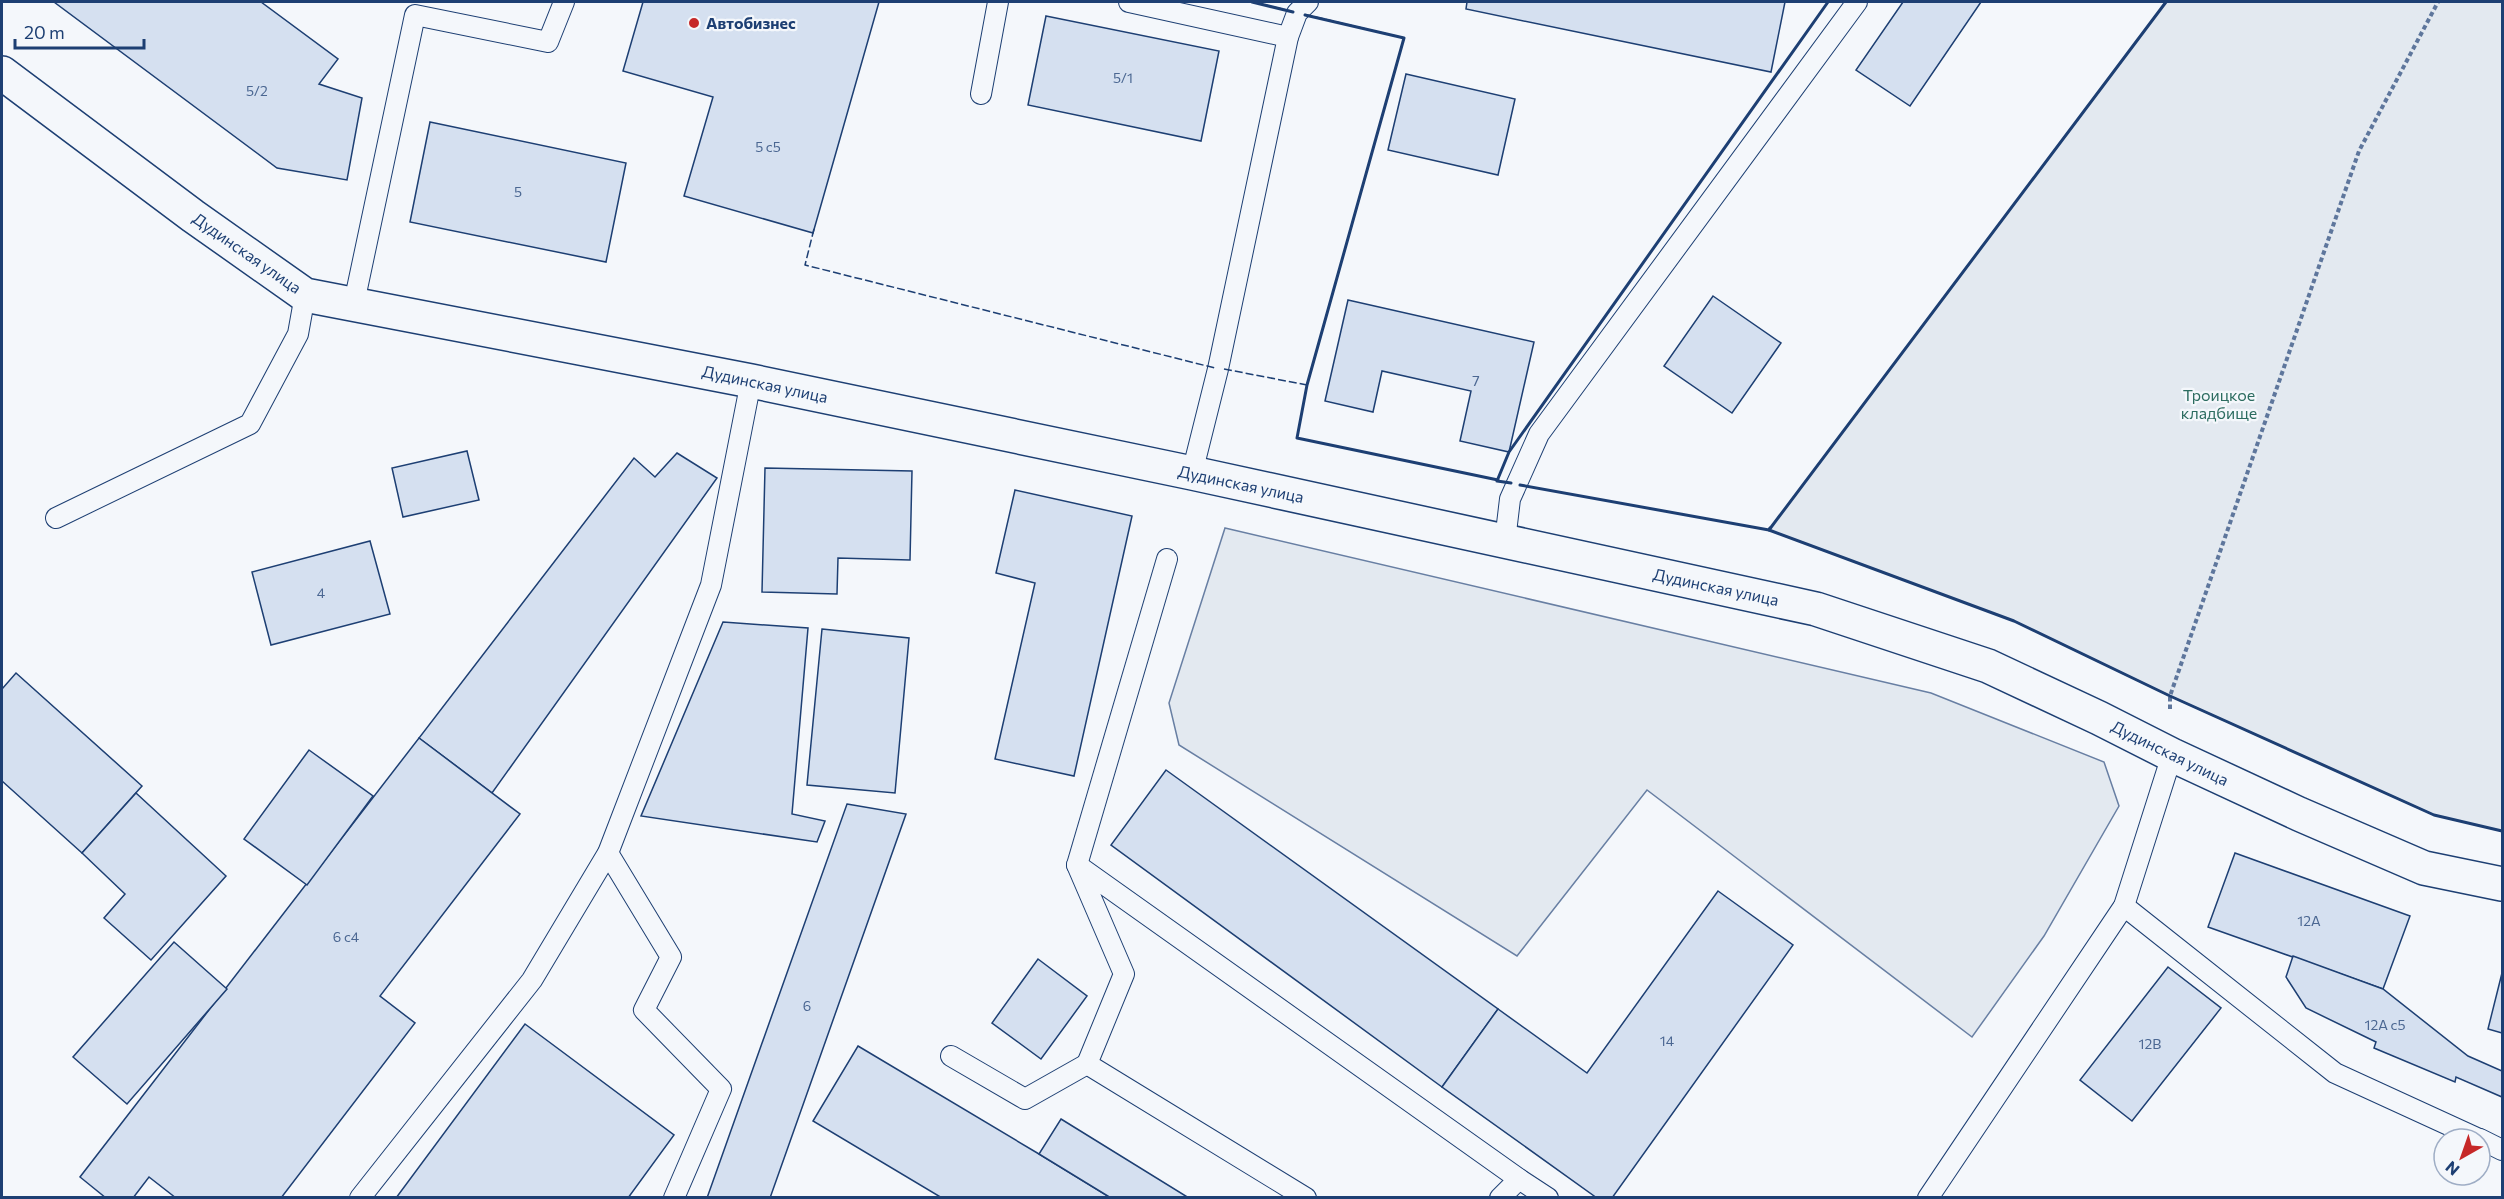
<svg xmlns="http://www.w3.org/2000/svg" width="2504" height="1199" font-family="Commissioner,sans-serif">
  <rect width="100%" height="100%" fill="#f4f7fb"/>
  <g fill="#e3e9f0" stroke="#687fa3" stroke-width="1.5">
    <polygon points="2166,2 2502,2 2502,831 2434,815 2170,696 2014,621 1769,530"/>
    <polygon points="1225,528 1931,693 2104,762 2119,806 2044,936 1972,1037 1647,790 1517,956 1179,745 1169,703"/>
  </g>
  <g fill="#d5e0f0" stroke="#1d3f73" stroke-width="1.5">
    <polygon points="54,2 261,2 338,59 319,84 362,98 347,180 277,168"/>
    <polygon points="643,2 879,2 813,233 684,196 713,97 623,71"/>
    <polygon points="1467,2 1785,2 1771,72 1466,9"/>
    <polygon points="1903,2 1981,2 1910,106 1856,70"/>
    <polygon points="1046,16 1219,51 1201,141 1028,105"/>
    <polygon points="1406,74 1515,99 1498,175 1388,150"/>
    <polygon points="430,122 626,163 606,262 410,222"/>
    <polygon points="1713,296 1781,343 1732,413 1664,366"/>
    <polygon points="1348,300 1534,342 1509,452 1460,441 1471,391 1382,371 1373,412 1325,401"/>
    <polygon points="467,451 479,500 403,517 392,468"/>
    <polygon points="677,453 717,478 492,793 419,738 634,458 655,477"/>
    <polygon points="765,468 912,471 910,560 838,558 837,594 762,592"/>
    <polygon points="1015,490 1132,516 1074,776 995,759 1035,583 996,573"/>
    <polygon points="370,541 390,614 271,645 252,572"/>
    <polygon points="723,622 808,628 792,814 825,821 817,842 641,816"/>
    <polygon points="822,629 909,638 895,793 807,785"/>
    <polygon points="16,673 142,786 82,853 2,781 2,689"/>
    <polygon points="419,738 520,814 380,996 415,1023 281,1198 176,1198 149,1177 133,1198 106,1198 80,1177"/>
    <polygon points="309,750 373,796 307,885 244,839"/>
    <polygon points="1166,770 1498,1009 1442,1087 1111,845"/>
    <polygon points="136,793 226,876 151,960 104,918 125,894 82,853"/>
    <polygon points="847,804 906,814 770,1198 707,1198"/>
    <polygon points="2235,853 2410,916 2383,989 2208,927"/>
    <polygon points="1718,891 1793,945 1612,1198 1597,1198 1442,1087 1498,1009 1587,1073"/>
    <polygon points="174,942 227,989 127,1104 73,1057"/>
    <polygon points="2293,956 2383,989 2468,1056 2502,1071 2502,1097 2456,1077 2455,1082 2374,1048 2376,1042 2306,1008 2286,977"/>
    <polygon points="1038,959 1087,996 1041,1059 992,1023"/>
    <polygon points="2168,967 2221,1008 2132,1121 2080,1080"/>
    <polygon points="2502,973 2502,1033 2488,1029"/>
    <polygon points="525,1024 674,1135 628,1198 396,1198"/>
    <polygon points="858,1046 1039,1154 1111,1198 942,1198 813,1121"/>
    <polygon points="1061,1119 1189,1198 1111,1198 1039,1154"/>
  </g>
  <g fill="none" stroke-linecap="round" stroke-linejoin="round">
    <defs>
      <g id="lane">
        <polyline points="1129,2 1288,37"/>
        <polyline points="981,94 998,2"/>
        <polyline points="354,303 415,15 548,42 564,2"/>
        <polyline points="1192,473 1218,369 1288,37 1297,13 1308,2"/>
        <polyline points="56,518 250,424 298,334 305,295"/>
        <polyline points="1505,541 1510,499 1539,434 1857,2"/>
        <polyline points="608,853 671,957 644,1010 721,1089 674,1198"/>
        <polyline points="1077,865 1167,559"/>
        <polyline points="2124,906 2335,1073 2479,1139"/>
        <polyline points="951,1056 1025,1099 1087,1064"/>
        <polyline points="2480,1139 2502,1150"/>
        <polyline points="360,1198 532,980 608,853 711,585 751,381"/>
        <polyline points="1306,1198 1087,1064 1124,974 1077,865 1519,1179 1548,1198"/>
        <polyline points="1500,1198 1519,1179"/>
        <polyline points="1928,1198 2124,906 2172,755"/>
      </g>
      <polyline id="secondary" points="2,73 193,216 305,295 751,381 1192,473 1816,609 1988,666 2099,718 2172,755 2299,814 2424,868 2502,884"/>
    </defs>
    <use href="#lane" stroke="#1d3f73" stroke-width="22"/>
    <use href="#secondary" stroke="#1d3f73" stroke-width="36"/>
    <polyline stroke="#5e769c" stroke-width="4" stroke-dasharray="4.5 3" stroke-linecap="butt" points="2170,709 2170,696 2359,151 2438,2"/>
    <use href="#lane" stroke="#f4f7fb" stroke-width="20"/>
    <use href="#secondary" stroke="#f4f7fb" stroke-width="33"/>
    <g stroke="#1d3f73" stroke-width="1.5" stroke-dasharray="8 3" stroke-linecap="butt">
      <polyline points="1252,2 1291,11"/>
      <polyline points="814,229 805,265 1215,368"/>
      <polyline points="1224,369 1307,385 1404,38 1303,14"/>
    </g>
    <g stroke="#1d3f73" stroke-width="3">
      <polyline points="1252,2 1293,12"/>
      <polyline points="1305,15 1404,38 1307,385 1297,438 1498,480"/>
      <polyline points="1511,483 1497,481 1509,452 1828,2"/>
      <polyline points="1520,485 1769,530 2166,2"/>
      <polyline points="1770,528 1769,530 2014,621 2170,696 2434,815 2502,831"/>
    </g>
  </g>
  <circle fill="#c62828" stroke="#f4f7fb" stroke-width="2" cx="694" cy="23" r="6"/>
  <g text-anchor="middle" stroke-width="4.5" stroke-linejoin="round" paint-order="stroke">
    <g font-size="14" fill="#4b6792">
      <text x="1123" y="83">5/1</text>
      <text x="257" y="96">5/2</text>
      <text x="768" y="152">5 с5</text>
      <text x="518" y="197">5</text>
      <text x="1476" y="386">7</text>
      <text x="321" y="598">4</text>
      <text x="2309" y="926">12А</text>
      <text x="346" y="942">6 с4</text>
      <text x="807" y="1011">6</text>
      <text x="2385" y="1030">12А с5</text>
      <text x="1667" y="1046">14</text>
      <text x="2150" y="1049">12В</text>
    </g>
    <g font-size="16" font-weight="bold" fill="#1d3f73" stroke="#f4f7fb" text-anchor="start">
      <text x="706" y="29">Автобизнес</text>
    </g>
    <g font-size="16" fill="#1d3f73" stroke="#f4f7fb">
      <text transform="translate(247 253) rotate(35)" y="6">Дудинская улица</text>
      <text transform="translate(765 384) rotate(12)" y="6">Дудинская улица</text>
      <text transform="translate(1241 484) rotate(12)" y="6">Дудинская улица</text>
      <text transform="translate(1716 587) rotate(12)" y="6">Дудинская улица</text>
      <text transform="translate(2170 753) rotate(26)" y="6">Дудинская улица</text>
    </g>
    <g font-size="16" fill="#2c6c60" stroke="#f4f7fb">
      <text x="2219" y="401">Троицкое<tspan x="2219" dy="18">кладбище</tspan></text>
    </g>
  </g>
  <rect width="2504" height="1199" fill="none" stroke="#1d3f73" stroke-width="6"/>
  <g transform="translate(2462 1157) rotate(220)"><circle r="28" fill="#f4f7fb" stroke="#9eadc5" stroke-width="1.5"/>
  <path d="M0-4.5L10 22L0 15L-10 22Z" fill="#c62828"/>
  <text y="-9" font-size="16" font-weight="bold" text-anchor="middle" fill="#1d3f73">N</text>
  </g>
  <path d="M15 39v9h129v-9" fill="none" stroke="#1d3f73" stroke-width="3"/>
  <text x="24" y="39" font-size="18" fill="#1d3f73" stroke="#f4f7fb" stroke-width="4.5" paint-order="stroke">20 m</text>
</svg>
